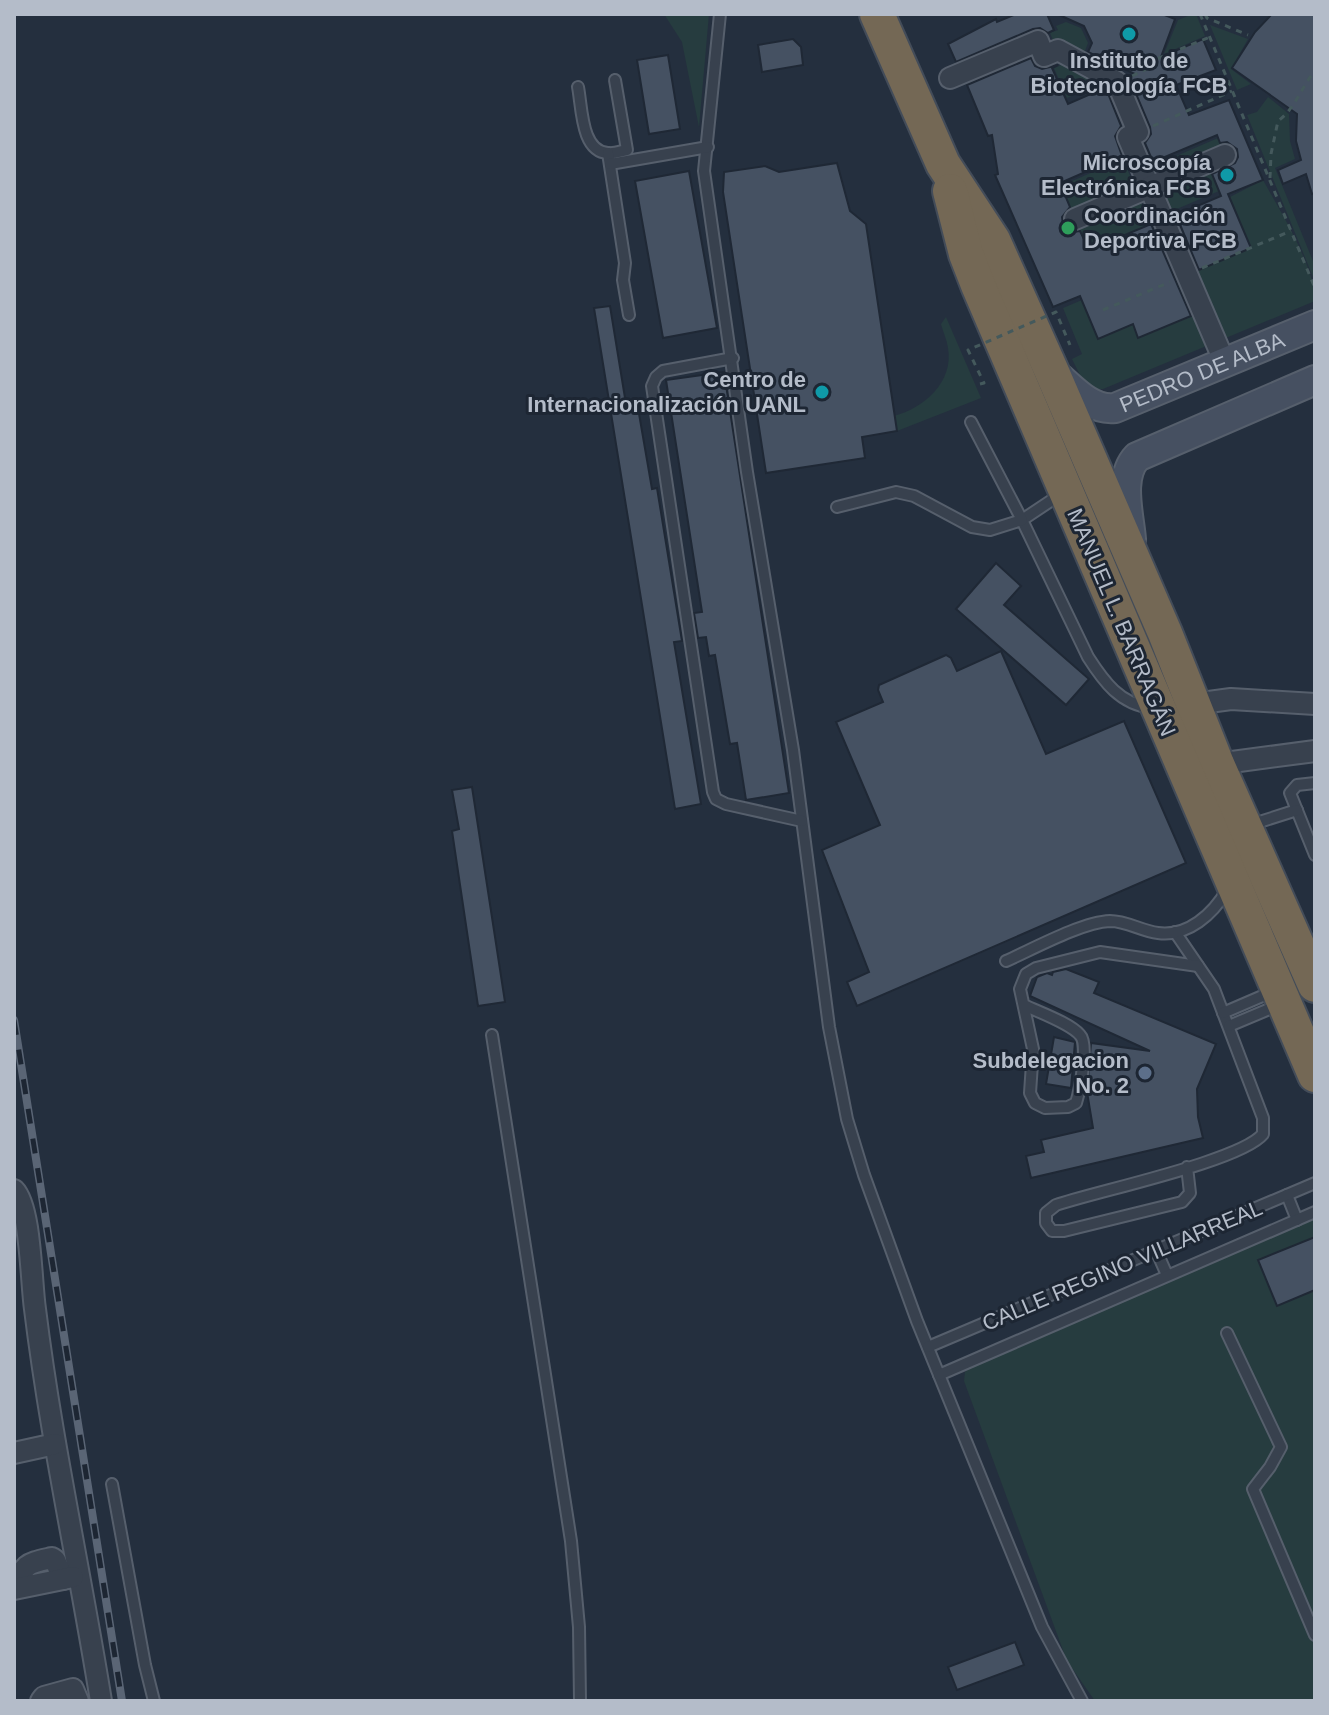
<svg xmlns="http://www.w3.org/2000/svg" width="1329" height="1715" font-family="Arial,sans-serif">
  <rect width="100%" height="100%" fill="#242f3e"/>
  <g fill="#263c3f" fill-rule="evenodd">
    <polygon points="664,14 709,14 699,127 682,42"/>
    <polygon points="1193,14 1196,14 1205,36 1164,54 1178,20"/>
    <polygon points="1066,22 1081,28 1088,43 1083,56 1118,70 1108,81 1067,98 1054,68 1063,64 1050,33 1058,30 1056,26"/>
    <polygon points="1210,25 1248,39 1231,69 1251,84 1237,90"/>
    <polygon points="1268,97 1289,114 1290,141 1295,159 1275,168 1315,266 1315,282 1247,115 1257,112"/>
    <polygon points="1225,135 1229,144 1222,148 1211,171 1219,191 1172,211 1153,166"/>
    <polygon points="1123,159 1151,225 1089,251 1067,199 1056,188"/>
    <path d="M1263,180C1280,211 1315,266 1315,301L1103,389H1095L1083,381L1072,359L1082,354L1063,308L1082,300L1098,339L1103,310L1250,248L1230,197ZM1197,297L1203,311L1138,338L1133,324Z"/>
    <path d="M946,317L981,398L897,431L894,416C924,408 954,382 948,348C947,340 943,332 941,324Z"/>
    <polygon points="1315,1219 1315,1701 1095,1701 1067,1661 964,1381 965,1372 973,1366"/>
  </g>
  <g fill="#455162" stroke="#1f2835" stroke-width="2">
    <polygon points="1016,14 1047,14 1054,30 1048,33 1040,28 1033,29 956,62 948,44 996,19 997,22"/>
    <polygon points="1057,14 1162,14 1175,19 1161,57 1203,39 1216,70 1176,85 1189,115 1229,100 1263,180 1228,194 1251,248 1199,270 1176,215 1221,196 1212,174 1235,163 1238,157 1237,149 1227,142 1220,143 1217,135 1153,162 1145,143 1151,134 1150,127 1129,77 1135,74 1088,52 1092,43 1084,26"/>
    <polygon points="1272,14 1315,14 1315,193 1312,194 1306,174 1283,184 1278,170 1301,160 1296,141 1297,114 1232,68 1255,32"/>
    <polygon points="793,39 801,47 803,65 762,72 758,45"/>
    <polygon points="668,55 680,129 649,134 637,60"/>
    <polygon points="1031,58 1035,66 1042,69 1058,65 1052,68 1068,104 1102,89 1107,91 1121,126 1115,136 1122,156 1060,183 1070,207 1062,217 1063,225 1073,232 1080,231 1089,250 1151,224 1191,316 1138,338 1133,324 1098,339 1080,296 1053,307 995,175 998,174 992,135 988,136 967,85"/>
    <polygon points="837,163 850,211 866,224 897,431 862,437 865,458 766,473 723,192 724,172 765,166 779,172"/>
    <polygon points="689,171 717,328 663,338 635,181"/>
    <polygon points="610,306 626,404 637,402 652,489 657,488 682,641 674,642 701,804 675,809 594,308"/>
    <polygon points="724,372 789,793 746,800 737,743 730,744 715,655 709,656 706,637 698,638 694,613 702,612 666,380"/>
    <polygon points="996,563 1021,586 1004,605 1089,679 1066,705 956,609"/>
    <polygon points="1001,651 1046,754 1124,721 1186,863 857,1006 847,982 869,972 822,850 880,825 836,722 883,702 878,690 879,685 946,655 951,658 957,671"/>
    <polygon points="472,787 505,1002 478,1006 452,831 459,829 452,790"/>
    <polygon points="1066,969 1099,982 1094,993 1216,1044 1197,1089 1198,1117 1203,1138 1031,1178 1026,1156 1044,1152 1041,1140 1093,1128 1087,1092 1091,1043 1150,1051 1030,996 1037,977 1047,973 1052,975 1053,972"/>
    <polygon points="1054,1037 1075,1042 1071,1088 1046,1084"/>
    <polygon points="1315,1237 1315,1290 1277,1306 1258,1260"/>
    <polygon points="1015,1642 1024,1665 957,1690 948,1667"/>
  </g>
  <g fill="none" stroke-linecap="round" stroke-linejoin="round">
    <defs>
      <g id="lane">
        <polyline points="720,14 704,171 747,472 793,750 829,1027 847,1119 864,1175 917,1321 1042,1627 1082,1701"/>
        <path d="M578,87C582,107 581,152 608,153C614,154 621,151 627,150L615,80"/>
        <polyline points="608,153 625,263 623,280 629,315"/>
        <polyline points="610,164 708,147"/>
        <polyline points="733,358 663,371 656,377 652,386 713,792 716,799 726,804 802,821"/>
        <path d="M1061,494L1022,520L1088,657C1104,682 1120,704 1151,708"/>
        <polyline points="837,507 896,492 914,496 972,527 990,530 1022,520 971,422"/>
        <polyline points="1315,783 1297,785 1290,793 1315,855"/>
        <polyline points="1250,825 1297,810"/>
        <path d="M1175,932L1214,989L1263,1118V1134C1241,1161 1097,1191 1056,1205L1046,1213V1223L1052,1231H1064L1182,1202L1190,1193L1187,1167"/>
        <path d="M1006,961C1033,949 1082,922 1110,921C1127,921 1141,931 1158,933C1188,937 1213,914 1227,890"/>
        <path d="M1024,1005C1038,1012 1070,1023 1080,1035C1089,1044 1080,1090 1076,1103L1068,1107L1045,1108L1035,1103L1030,1093L1033,1049L1020,989L1026,974L1036,968L1100,952L1198,966"/>
        <polyline points="1223,1013 1274,991"/>
        <polyline points="1229,1026 1279,1005"/>
        <polyline points="492,1035 571,1541 579,1627 580,1701"/>
        <polyline points="1287,1195 1297,1220"/>
        <polyline points="1156,1250 1167,1275"/>
        <polyline points="1227,1333 1281,1447 1270,1467 1253,1489 1315,1635"/>
        <polyline points="928,1347 1315,1183"/>
        <polyline points="939,1375 1315,1212"/>
        <polyline points="112,1484 145,1665 154,1701"/>
      </g>
      <g id="street">
        <polyline points="950,78 1038,41 1044,56 1058,50 1117,82 1138,132 1128,137 1225,363"/>
        <polyline points="1075,219 1225,155"/>
        <polyline points="1194,704 1231,699 1315,704"/>
        <polyline points="1217,764 1315,751"/>
        <path d="M14,1190C31,1207 31,1282 35,1309C51,1440 80,1570 101,1701"/>
        <polyline points="14,1453 55,1444"/>
        <path d="M15,1588C25,1563 26,1564 52,1558L55,1560L63,1579"/>
        <polyline points="14,1589 73,1577"/>
        <polyline points="41,1701 44,1697 73,1689 78,1701"/>
      </g>
      <g id="secondary">
        <path id="s1" d="M1053,372C1071,387 1090,411 1115,408L1315,325"/>
        <path d="M1131,539C1129,514 1118,477 1137,457L1315,380"/>
      </g>
      <g id="highway">
        <polyline points="877,14 943,164 993,240 1052,372 1165,633 1217,764 1315,985"/>
        <polyline points="950,191 966,254 978,285 1315,1075"/>
      </g>
    </defs>
    <use href="#lane" stroke="#565f6c" stroke-width="14"/>
    <use href="#street" stroke="#565f6c" stroke-width="24"/>
    <use href="#secondary" stroke="#565f6c" stroke-width="32"/>
    <use href="#highway" stroke="#434c59" stroke-width="38"/>
    <g stroke="#44595c" stroke-width="3" stroke-dasharray="6 6" stroke-linecap="butt">
      <polyline points="1200,14 1315,288"/>
      <polyline points="1205,14 1207,18 1248,35"/>
      <polyline points="1132,76 1151,67 1149,62 1210,37"/>
      <polyline points="1153,126 1232,91"/>
      <path d="M1270,178L1271,154L1278,121C1296,108 1301,87 1315,71"/>
      <polyline points="1202,268 1291,231"/>
      <polyline points="1103,310 1170,282"/>
    </g>
    <use href="#lane" stroke="#38414e" stroke-width="10"/>
    <use href="#street" stroke="#38414e" stroke-width="20"/>
    <use href="#secondary" stroke="#465061" stroke-width="28"/>
    <use href="#highway" stroke="#746855" stroke-width="34"/>
    <defs>
      <polyline id="rail" points="14,1020 122,1701"/>
    </defs>
    <use href="#rail" stroke="#5a6575" stroke-width="8"/>
    <use href="#rail" stroke="#1d2633" stroke-width="5" stroke-dasharray="15" stroke-linecap="butt"/>
    <polyline stroke="#44595c" stroke-width="3" stroke-dasharray="6 6" stroke-linecap="butt" points="980,384 984,383 968,350 1056,312 1070,345"/>
  </g>
  <g fill="#0f9aa8" stroke="#1d2633" stroke-width="3">
    <circle cx="1129" cy="34" r="8"/>
    <circle cx="1227" cy="175" r="8"/>
    <circle cx="822" cy="392" r="8"/>
  </g>
  <circle fill="#2e9e5b" stroke="#1d2633" stroke-width="3" cx="1068" cy="228" r="8"/>
  <circle fill="#5c6f8a" stroke="#1d2633" stroke-width="3" cx="1145" cy="1073" r="8"/>
  <g text-anchor="middle" stroke-width="6" stroke-linejoin="round" paint-order="stroke">
    <g font-size="22" font-weight="bold" fill="#b4bcc9" stroke="#1d2633" text-anchor="end">
      <text x="1129" y="68" text-anchor="middle">Instituto de<tspan x="1129" dy="25">Biotecnología FCB</tspan></text>
      <text x="1211" y="170">Microscopía<tspan x="1211" dy="25">Electrónica FCB</tspan></text>
      <text x="1084" y="223" text-anchor="start">Coordinación<tspan x="1084" dy="25">Deportiva FCB</tspan></text>
      <text x="806" y="387">Centro de<tspan x="806" dy="25">Internacionalización UANL</tspan></text>
      <text x="1129" y="1068">Subdelegacion<tspan x="1129" dy="25">No. 2</tspan></text>
    </g>
    <g font-size="22" fill="#b4bcc9" stroke="#1d2633">
      <text dy="8" stroke="none"><textPath href="#s1" startOffset="168">PEDRO DE ALBA</textPath></text>
      <text transform="translate(1122 622) rotate(67)" y="8">MANUEL L. BARRAGÁN</text>
      <text transform="translate(1122 1265) rotate(-23)" y="8">CALLE REGINO VILLARREAL</text>
    </g>
  </g>
  <rect width="1329" height="1715" fill="none" stroke="#b4bcc9" stroke-width="32"/>
</svg>
